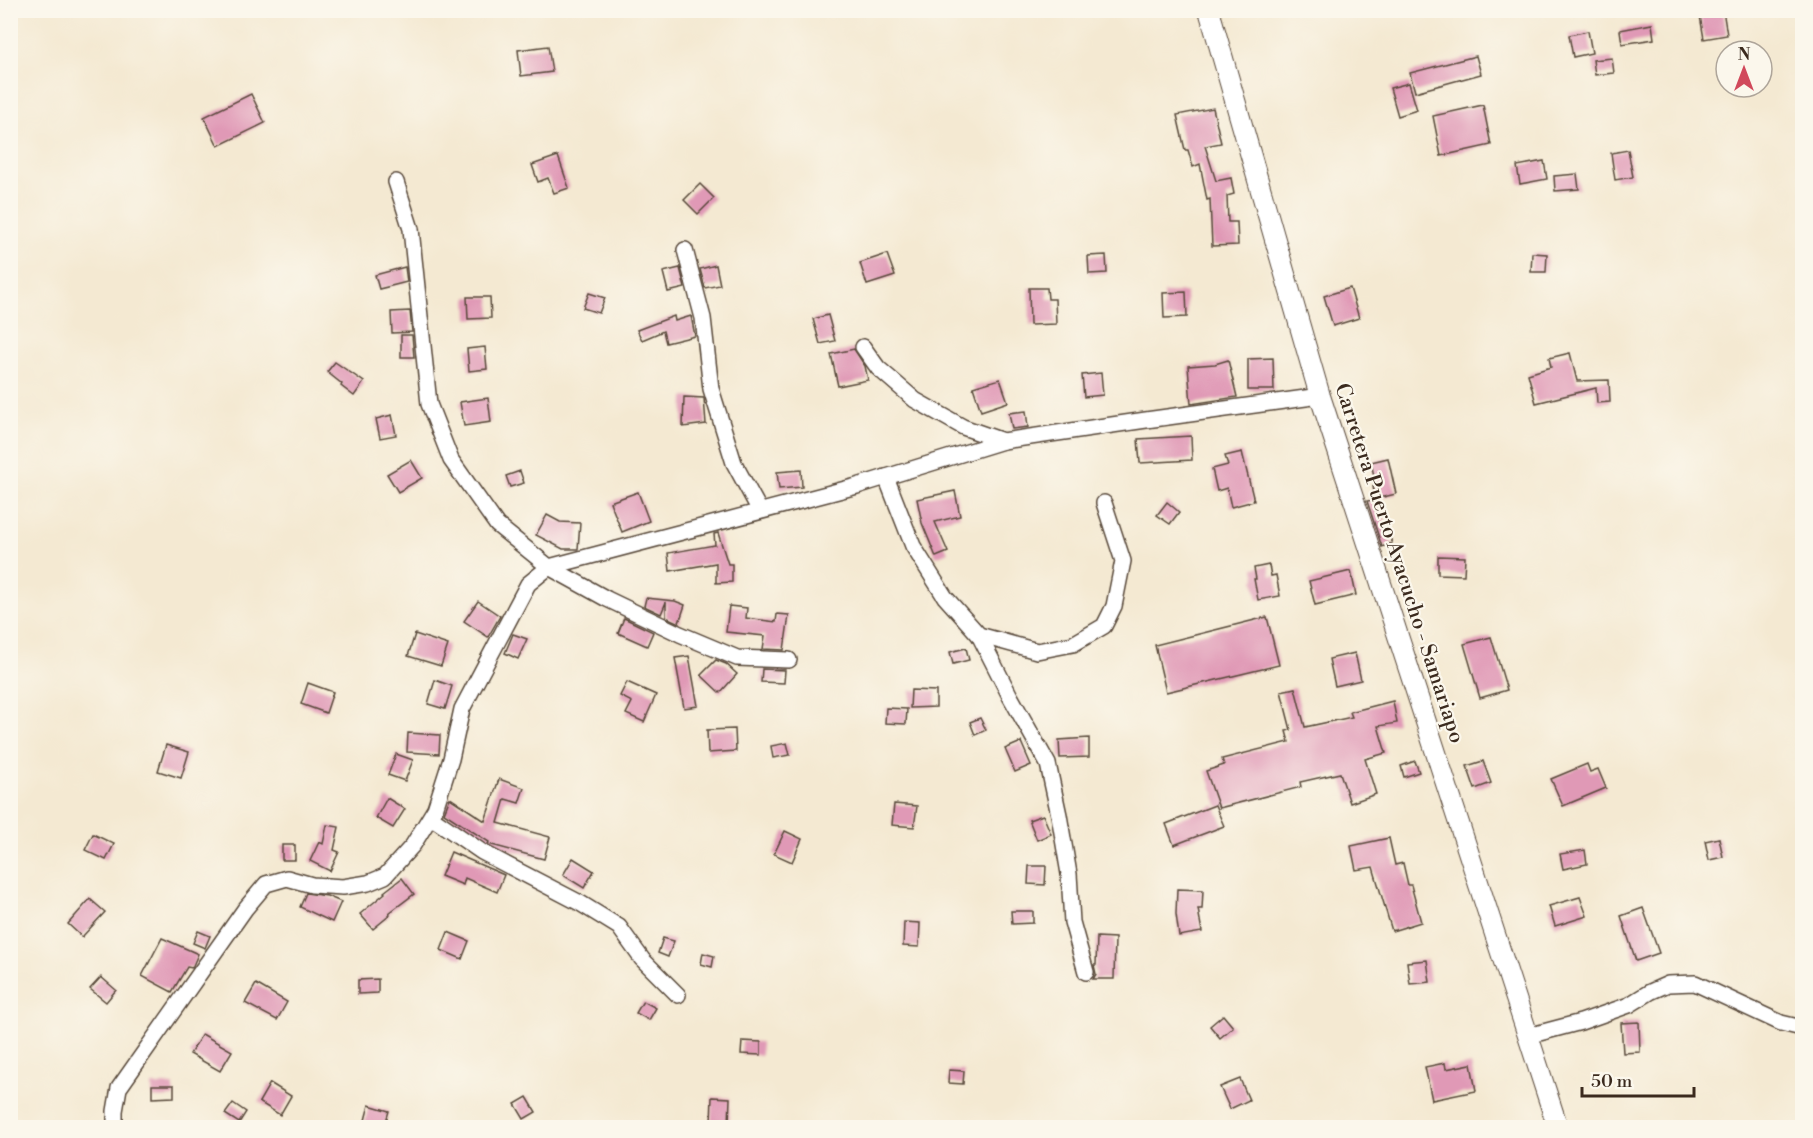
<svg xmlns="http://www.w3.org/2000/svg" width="1813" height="1138" font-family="'Libre Bodoni',serif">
  <rect width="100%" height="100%" fill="#fbf7ec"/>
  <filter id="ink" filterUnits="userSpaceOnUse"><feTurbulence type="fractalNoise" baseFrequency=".0167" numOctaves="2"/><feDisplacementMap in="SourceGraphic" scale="12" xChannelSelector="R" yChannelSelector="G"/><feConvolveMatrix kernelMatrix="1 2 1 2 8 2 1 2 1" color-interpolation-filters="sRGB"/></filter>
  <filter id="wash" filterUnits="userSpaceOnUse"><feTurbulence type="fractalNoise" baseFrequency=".008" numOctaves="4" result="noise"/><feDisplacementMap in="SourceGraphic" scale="24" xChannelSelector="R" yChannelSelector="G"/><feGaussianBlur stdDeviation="1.35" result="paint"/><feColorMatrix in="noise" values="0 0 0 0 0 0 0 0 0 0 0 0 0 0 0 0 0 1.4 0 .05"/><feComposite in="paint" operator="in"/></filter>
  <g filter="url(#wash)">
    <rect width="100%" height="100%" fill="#f4e9d2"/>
    <g id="blocks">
      <g fill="#e099b6">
        <polygon points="1699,10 1723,10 1727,35 1704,39"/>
        <polygon points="1652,24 1654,39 1622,44 1620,30"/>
        <polygon points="1588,31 1592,53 1573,57 1569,35"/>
        <polygon points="548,46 552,72 521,76 518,50"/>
        <polygon points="1476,56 1481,74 1415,92 1410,73"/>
        <polygon points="1612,58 1614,73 1595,75 1593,60"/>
        <polygon points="1409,83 1417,110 1398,116 1390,88"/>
        <polygon points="251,94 265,123 218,146 204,117"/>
        <polygon points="1483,105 1491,145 1441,156 1433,116"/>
        <polygon points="1213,108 1221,143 1205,146 1216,181 1231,178 1234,194 1227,196 1228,222 1237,222 1238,245 1212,246 1210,199 1207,200 1200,164 1193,167 1188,150 1185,150 1177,115"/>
        <polygon points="1628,150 1633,177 1615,180 1611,153"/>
        <polygon points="558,156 569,188 554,193 548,178 538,182 532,165"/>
        <polygon points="1544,161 1547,179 1520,184 1517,166"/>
        <polygon points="1577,174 1579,189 1555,191 1554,176"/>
        <polygon points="700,184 714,198 698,214 684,200"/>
        <polygon points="1532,253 1547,254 1546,272 1531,272"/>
        <polygon points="887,254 895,276 867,285 860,263"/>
        <polygon points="1106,255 1107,273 1089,274 1088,256"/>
        <polygon points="716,265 720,285 705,288 700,269"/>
        <polygon points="405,267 407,282 379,289 375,275"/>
        <polygon points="680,268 685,288 668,292 663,272"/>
        <polygon points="1029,288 1047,288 1048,299 1055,299 1056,324 1030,325"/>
        <polygon points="1350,288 1359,318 1333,326 1324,296"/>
        <polygon points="1186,292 1187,317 1164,318 1163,293"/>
        <polygon points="589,293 605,298 599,313 583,308"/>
        <polygon points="467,297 490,297 491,318 468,319"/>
        <polygon points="410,311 412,332 392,333 391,312"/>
        <polygon points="828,315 835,341 820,344 813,319"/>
        <polygon points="674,316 675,321 691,316 695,336 666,343 663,331 642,340 637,330"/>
        <polygon points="401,335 412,335 414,357 401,357"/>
        <polygon points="485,347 487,369 469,371 467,349"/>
        <polygon points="854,349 865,366 868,380 838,386 831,354"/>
        <polygon points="1570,353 1577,381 1609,380 1610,402 1597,403 1596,388 1536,403 1528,374 1551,367 1549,358"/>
        <polygon points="1273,358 1274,390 1248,390 1248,359"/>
        <polygon points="1228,360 1237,397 1191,404 1188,366 1215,364"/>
        <polygon points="335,362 364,382 354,396 341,386 342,384 327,372"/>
        <polygon points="1101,373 1103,395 1084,397 1082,375"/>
        <polygon points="1000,379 1008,402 981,411 973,387"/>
        <polygon points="684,397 704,398 706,424 683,427"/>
        <polygon points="488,398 491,422 464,426 460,402"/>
        <polygon points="1026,411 1028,427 1012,429 1009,413"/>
        <polygon points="392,415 396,435 380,438 376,419"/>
        <polygon points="1191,436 1192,460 1140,463 1138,439"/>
        <polygon points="1242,452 1254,501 1231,507 1227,488 1217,491 1212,469 1228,465 1225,456"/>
        <polygon points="1388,458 1396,494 1375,499 1373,486 1376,486 1371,462"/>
        <polygon points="411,460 422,478 398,492 387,474"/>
        <polygon points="801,470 802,487 779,489 777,472"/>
        <polygon points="520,471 524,483 510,487 506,476"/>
        <polygon points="955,491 960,516 935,522 948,552 936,557 922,523 917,499"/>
        <polygon points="638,492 649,521 622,532 610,502"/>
        <polygon points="1378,499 1392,543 1382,547 1367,501"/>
        <polygon points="1167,502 1179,512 1170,524 1157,515"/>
        <polygon points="547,515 560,522 580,523 578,549 563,549 536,535"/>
        <polygon points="718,533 728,564 732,564 732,582 716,583 716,563 670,571 668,553 715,545 714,534"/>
        <polygon points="1438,556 1465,557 1464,575 1438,574"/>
        <polygon points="1269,565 1271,576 1276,575 1280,596 1258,600 1254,579 1256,579 1254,568"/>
        <polygon points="1351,571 1356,595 1315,605 1309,581"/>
        <polygon points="646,598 675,601 685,605 679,623 666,617 666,602 661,614 644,606"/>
        <polygon points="478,601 500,616 488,637 464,621"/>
        <polygon points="729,606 747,608 746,618 776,622 777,614 789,615 784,650 763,649 765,636 726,632"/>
        <polygon points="1267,617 1279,665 1166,692 1155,645"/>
        <polygon points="624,618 653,632 647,646 618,633"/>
        <polygon points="415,634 448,645 441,666 408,656"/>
        <polygon points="513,634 527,639 518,659 505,653"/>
        <polygon points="1491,637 1507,690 1480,698 1464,644"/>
        <polygon points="966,648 969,660 953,664 950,652"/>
        <polygon points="1355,653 1361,680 1335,686 1329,659"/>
        <polygon points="689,656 698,706 684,708 675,658"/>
        <polygon points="716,660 726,664 737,674 720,693 701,675"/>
        <polygon points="762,669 785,670 784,683 761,682"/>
        <polygon points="435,680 452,686 445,709 428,704"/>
        <polygon points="627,682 656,695 644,722 626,714 632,702 620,696"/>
        <polygon points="308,683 333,692 326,713 301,704"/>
        <polygon points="1295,688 1305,727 1352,717 1350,712 1393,701 1397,723 1378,726 1386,753 1365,759 1376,794 1350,803 1340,773 1300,782 1301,787 1219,808 1206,771 1224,765 1222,759 1289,742 1286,731 1291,730 1281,691"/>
        <polygon points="911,690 936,691 936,707 910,708"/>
        <polygon points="886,708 907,709 906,724 885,723"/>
        <polygon points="980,718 986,730 975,735 970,722"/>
        <polygon points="735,729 736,751 708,753 707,730"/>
        <polygon points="408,733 440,735 439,754 407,752"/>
        <polygon points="1089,738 1089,757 1060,758 1059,740"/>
        <polygon points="1021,742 1031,765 1015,772 1005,749"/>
        <polygon points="787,743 790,755 773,758 771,746"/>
        <polygon points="166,745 189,752 181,778 158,771"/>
        <polygon points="396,754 413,760 405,781 388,775"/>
        <polygon points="1415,761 1419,772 1404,777 1401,766"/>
        <polygon points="1483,761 1491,783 1475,789 1467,766"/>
        <polygon points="1587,764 1590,772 1598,769 1606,788 1563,806 1551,779"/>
        <polygon points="499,779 524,788 519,803 505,799 498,823 550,837 544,859 488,844 489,842 444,813 450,798 485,821"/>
        <polygon points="387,798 405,809 393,828 376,818"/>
        <polygon points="894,804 917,806 914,827 892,825"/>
        <polygon points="1215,805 1224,826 1174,845 1166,824"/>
        <polygon points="1043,815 1051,834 1037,840 1029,820"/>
        <polygon points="327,825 339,827 334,850 339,852 330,871 310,861 319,842 323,844"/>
        <polygon points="785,831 802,839 792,862 774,854"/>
        <polygon points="93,834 114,844 106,860 85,850"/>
        <polygon points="1389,838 1395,865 1403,863 1408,885 1411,885 1421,922 1392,931 1373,867 1356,870 1351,846"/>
        <polygon points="1719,838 1723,857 1709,860 1705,841"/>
        <rect x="282" y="845" width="13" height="15"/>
        <polygon points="1585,850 1587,864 1563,869 1560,854"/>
        <polygon points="451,852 504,875 497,892 465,878 463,885 441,876"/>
        <polygon points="573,858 594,871 584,888 563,875"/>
        <polygon points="1029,866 1046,866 1045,885 1028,884"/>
        <polygon points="402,878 414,894 389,913 390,915 373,929 360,914 385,893 384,892"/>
        <polygon points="1177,889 1203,890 1202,909 1198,909 1202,932 1179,936 1176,914"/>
        <polygon points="306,893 327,896 341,902 332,922 300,907"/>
        <polygon points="1580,897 1587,916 1555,926 1549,906"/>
        <polygon points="90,899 105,912 82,937 68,924"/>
        <polygon points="1643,908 1659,953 1636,961 1621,916"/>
        <polygon points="1011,911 1033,911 1033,923 1012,924"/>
        <polygon points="904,922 920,923 919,947 903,946"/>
        <polygon points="198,931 210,936 205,948 193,943"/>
        <polygon points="448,932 469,941 462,959 441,950"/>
        <polygon points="1097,937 1115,938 1114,979 1093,979 1096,974 1094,965 1096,965"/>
        <polygon points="162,938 198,954 192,968 187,967 172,992 142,976"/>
        <polygon points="663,938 674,941 668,957 658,953"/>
        <polygon points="703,953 714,956 712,967 701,964"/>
        <polygon points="1427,960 1430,982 1410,984 1407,962"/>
        <polygon points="101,977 116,990 106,1002 90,989"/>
        <polygon points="378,979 378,993 358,994 358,980"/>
        <polygon points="256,984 287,1002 277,1020 245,1003"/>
        <polygon points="643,1001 656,1008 649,1020 636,1013"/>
        <polygon points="1223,1015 1233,1027 1220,1038 1210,1026"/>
        <polygon points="1639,1022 1640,1052 1623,1053 1621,1023"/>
        <polygon points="202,1034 232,1051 220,1071 190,1054"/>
        <polygon points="742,1041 761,1042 761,1055 741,1054"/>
        <polygon points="1445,1063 1446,1069 1471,1064 1476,1091 1432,1100 1425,1067"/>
        <polygon points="949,1070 964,1071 963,1084 948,1083"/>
        <polygon points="1240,1079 1249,1100 1230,1109 1220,1087"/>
        <polygon points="270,1083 291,1096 280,1115 259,1102"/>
        <polygon points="152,1085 174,1085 174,1097 152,1098"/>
        <polygon points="527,1097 536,1112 524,1119 515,1104"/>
        <polygon points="712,1097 730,1098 729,1123 711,1122"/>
        <polygon points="233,1103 246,1112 239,1123 225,1114"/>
        <polygon points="369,1105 389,1111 384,1128 363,1128"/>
      </g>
    </g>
  </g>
  <g filter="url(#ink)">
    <use href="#blocks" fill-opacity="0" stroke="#574739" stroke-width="1.5"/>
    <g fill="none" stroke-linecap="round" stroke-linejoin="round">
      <defs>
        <g id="minor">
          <polyline points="396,182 411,229 429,404 451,460 497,525 549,567 607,599 680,634 737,658 789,660"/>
          <polyline points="685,250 703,318 711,389 734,463 760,511"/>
          <polyline points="863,347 878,368 915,400 963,427 1003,441"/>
          <polyline points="886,477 913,546 945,597 979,635 1037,651 1073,644 1104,626 1114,606 1123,561 1104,503"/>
          <polyline points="979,635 1010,696 1048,764 1059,815 1069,874 1072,922 1086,972"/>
          <polyline points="431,817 482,852 580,903 619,927 642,959 678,995"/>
          <polyline points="1528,1036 1581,1022 1629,1005 1650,992 1668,984 1695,983 1781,1023 1802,1028"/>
          <polyline points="115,1128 115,1111 119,1088 245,909 266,884 287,878 312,885 343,887 368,883 385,876 413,845 435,809 451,759 462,709 528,584 549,567 857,486 1003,441 1146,420 1320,396"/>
        </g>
        <polyline id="tertiary" points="1209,10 1320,396 1558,1128"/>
      </defs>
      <use href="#minor" stroke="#574739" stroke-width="18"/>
      <use href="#tertiary" stroke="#574739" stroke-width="22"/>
      <use href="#minor" stroke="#fff" stroke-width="15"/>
      <use href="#tertiary" stroke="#fff" stroke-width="20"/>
    </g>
  </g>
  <g text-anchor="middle" stroke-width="4.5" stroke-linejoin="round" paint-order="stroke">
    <g font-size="21" fill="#3b2a1e" stroke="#fbf7ec">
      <text transform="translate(1400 563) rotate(72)" y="7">Carretera Puerto Ayacucho - Samariapo</text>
    </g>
  </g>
  <rect width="1813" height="1138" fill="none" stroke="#fbf7ec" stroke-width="36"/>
  <g transform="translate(1744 69)"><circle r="28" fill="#fbf7ec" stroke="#aea59a" stroke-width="1.5"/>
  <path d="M0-4.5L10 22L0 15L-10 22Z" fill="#d1495b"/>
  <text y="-9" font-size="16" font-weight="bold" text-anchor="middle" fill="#3b2a1e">N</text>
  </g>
  <path d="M1582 1087v9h112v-9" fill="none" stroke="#3b2a1e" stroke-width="3"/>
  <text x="1591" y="1087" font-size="18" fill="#3b2a1e" stroke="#fbf7ec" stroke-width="4.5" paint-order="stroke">50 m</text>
</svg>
